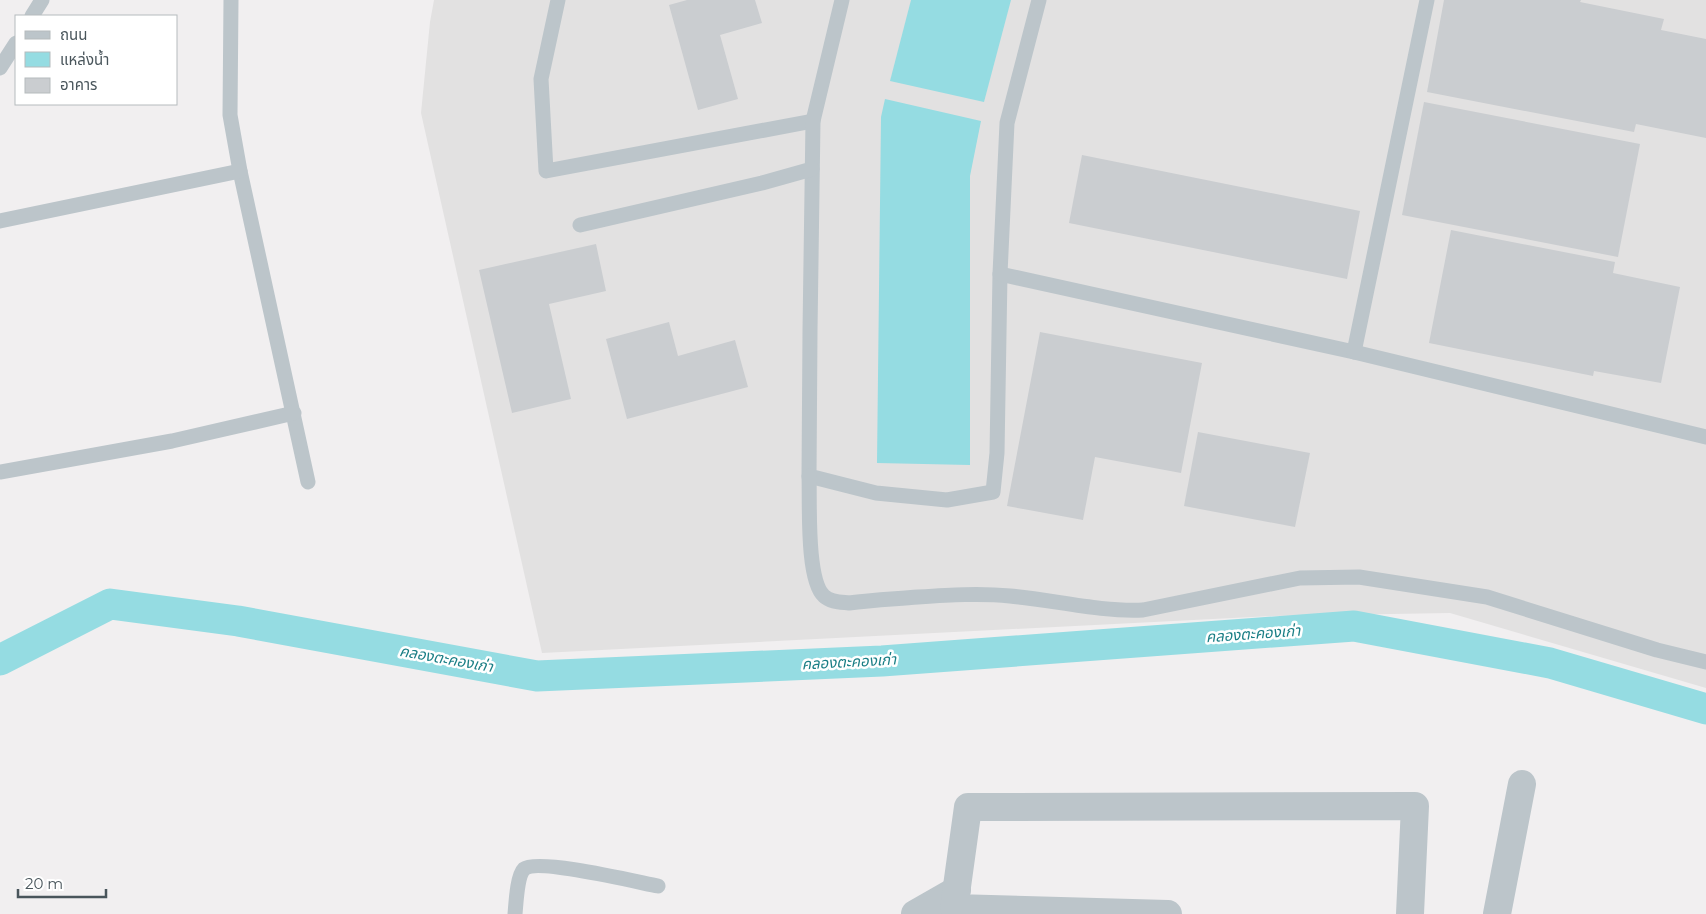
<svg xmlns="http://www.w3.org/2000/svg" width="1706" height="914" font-family="Montserrat,'Noto Sans Thai',sans-serif">
  <rect width="100%" height="100%" fill="#f1eff0"/>
  <polygon fill="#e2e1e1" points="434,0 1706,0 1706,688 1450,613 1272,616 542,653 421,113 430,22"/>
  <g fill="#95dce2">
    <polygon points="911,0 1011,0 984,102 890,81"/>
    <polygon points="885,99 981,121 970,176 970,465 877,463 881,117"/>
  </g>
  <g fill="none" stroke-linecap="round" stroke-linejoin="round">
    <polyline stroke="#95dce2" stroke-width="31" points="0,660 110,604 238,621 537,676 882,661 1354,626 1550,663 1706,709"/>
  </g>
  <g fill="#cacdd0">
    <polygon points="687,0 755,0 762,23 720,35 738,99 698,110 669,5"/>
    <polygon points="1444,0 1581,0 1580,2 1664,19 1661,30 1706,39 1706,138 1636,124 1634,132 1427,92"/>
    <polygon points="1424,102 1640,144 1618,257 1402,215"/>
    <polygon points="1082,155 1360,211 1347,279 1069,223"/>
    <polygon points="1451,230 1615,262 1613,273 1680,287 1661,383 1594,371 1593,376 1429,343"/>
    <polygon points="596,244 606,291 549,304 571,399 512,413 479,270"/>
    <polygon points="669,322 678,356 735,340 748,387 627,419 606,339"/>
    <polygon points="1040,332 1202,363 1181,473 1095,457 1083,520 1007,506"/>
    <polygon points="1198,432 1310,453 1295,527 1184,506"/>
  </g>
  <g fill="none" stroke-linecap="round" stroke-linejoin="round">
    <g stroke="#bcc5ca" stroke-width="15">
      <polyline points="231,0 230,115 240,171 308,482"/>
      <polyline points="558,0 541,79 546,171 813,121"/>
      <polyline points="842,0 813,121 810,331 809,476 876,493 947,500 993,492 997,453 1000,274 1007,123 1039,0"/>
      <polyline points="32,16 42,0"/>
      <polyline points="0,68 16,43"/>
      <polyline points="0,221 240,171"/>
      <polyline points="580,225 762,183 812,169"/>
      <polyline points="1000,274 1354,352 1706,437"/>
      <polyline points="1354,352 1427,0"/>
      <polyline points="0,472 172,441 294,413"/>
      <path d="M809,476C810,501 806,580 824,596C830,602 841,602 849,603C872,600 895,599 918,597C949,595 980,593 1010,596C1054,600 1100,612 1143,610L1300,578L1359,577L1487,597L1657,650L1706,662"/>
      <path d="M515,914C516,904 517,876 524,869C537,858 637,882 658,886"/>
    </g>
    <g stroke="#bcc5ca" stroke-width="28">
      <polyline points="915,914 957,890"/>
      <polyline points="1168,914 954,908 968,807 1415,806 1410,914"/>
      <polyline points="1497,914 1522,784"/>
    </g>
  </g>
  <g text-anchor="middle" stroke-width="5" stroke-linejoin="round" paint-order="stroke">
    <g font-size="15" font-style="italic" fill="#1a7e85" stroke="#fff">
      <text transform="translate(1253 634) rotate(-4)" y="5">คลองตะคองเก่า</text>
      <text transform="translate(446 659) rotate(10)" y="5">คลองตะคองเก่า</text>
      <text transform="translate(849 662) rotate(-3)" y="5">คลองตะคองเก่า</text>
    </g>
  </g>
  <rect x="15" y="15" width="162" height="90" fill="#ffffff" stroke="#b6bbbd"/>
  <rect x="25" y="31" width="25" height="8" fill="#bcc5ca" stroke="#b6bbbd"/>
  <text x="60" y="40" font-size="15" fill="#49555b">ถนน</text>
  <rect x="25" y="52" width="25" height="15" fill="#95dce2" stroke="#b6bbbd"/>
  <text x="60" y="65" font-size="15" fill="#49555b">แหล่งน้ำ</text>
  <rect x="25" y="78" width="25" height="15" fill="#cacdd0" stroke="#b6bbbd"/>
  <text x="60" y="90" font-size="15" fill="#49555b">อาคาร</text>
  <path d="M18 889v8h88v-8" fill="none" stroke="#49555b" stroke-width="2.5"/>
  <text x="25" y="889" font-size="15" fill="#49555b" stroke="#ffffff" stroke-width="4" paint-order="stroke">20 m</text>
</svg>
